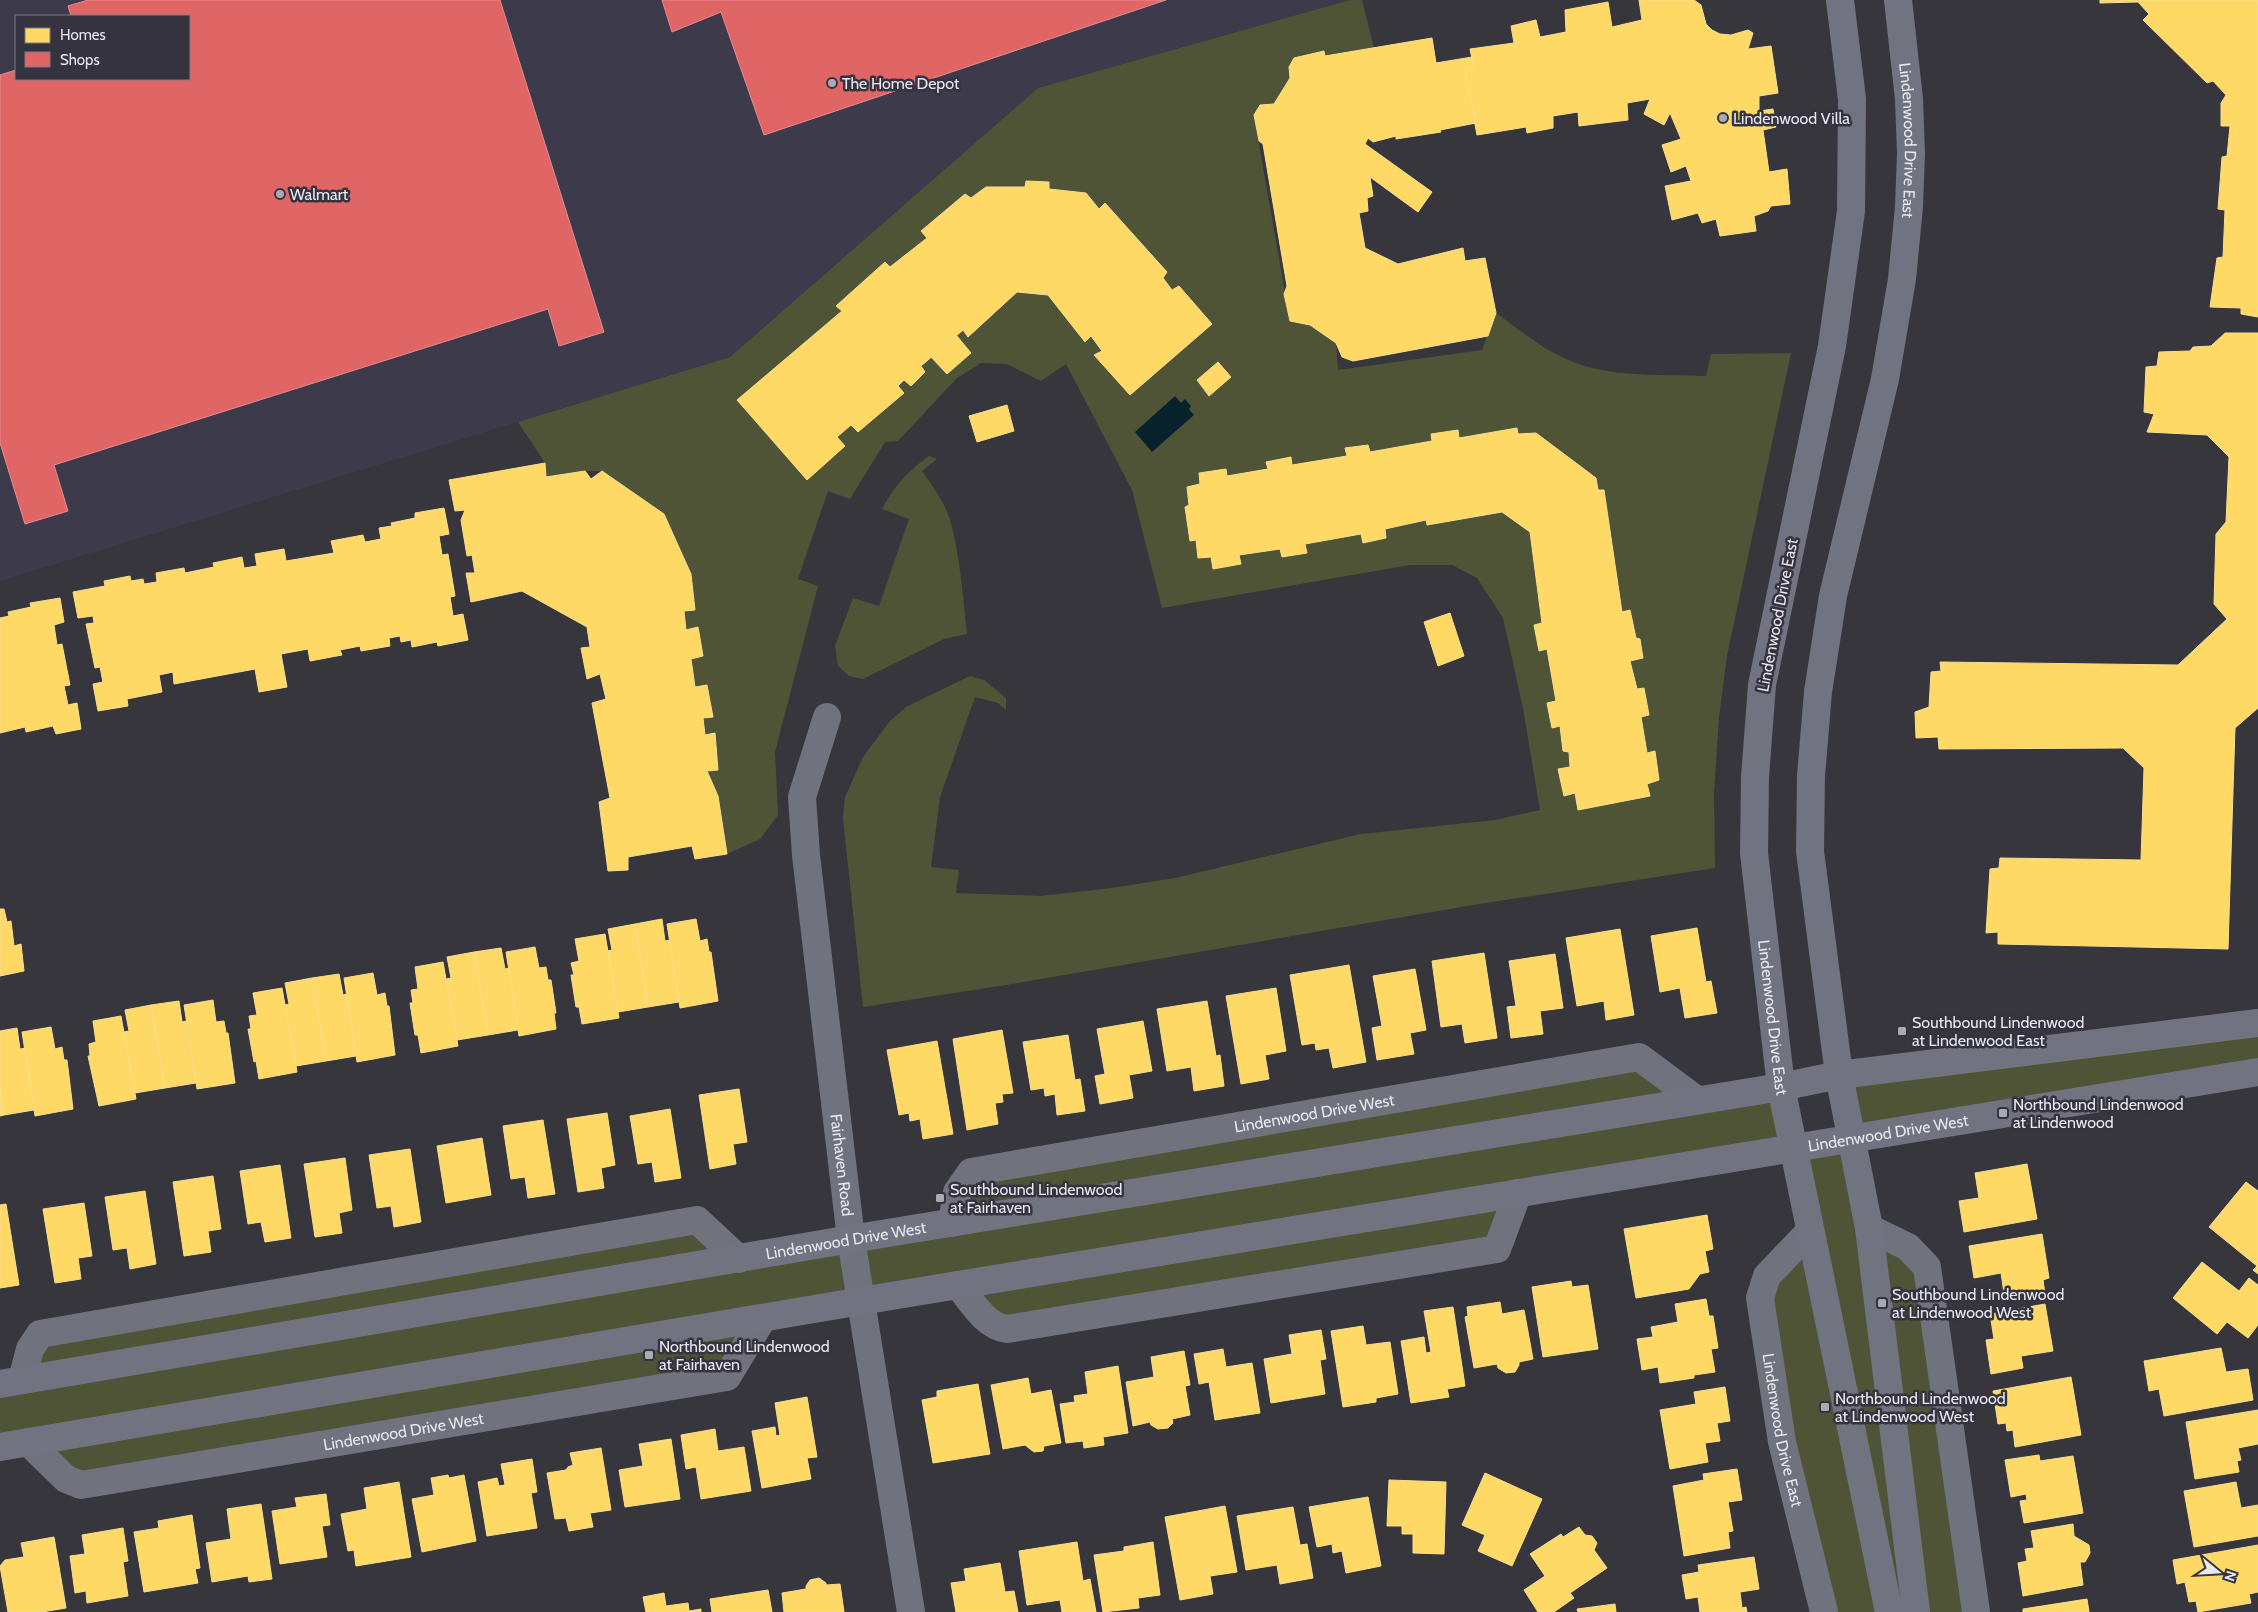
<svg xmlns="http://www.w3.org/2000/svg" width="2258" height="1612" font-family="Cabin,sans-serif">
  <rect width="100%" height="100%" fill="#36363c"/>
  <path fill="#3c3a4b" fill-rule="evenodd" d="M0,0H1350L1038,88L730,357L0,581ZM16,16H189V79H16Z"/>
  <g fill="#505437">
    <path d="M1350,0H1362L1374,48L1290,78L1274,104L1254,116L1290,321L1310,325L1336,343L1338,370L1482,350L1496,313C1516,327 1535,343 1556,354C1601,379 1657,374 1706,376L1711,354L1791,353L1727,656L1719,717L1714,793L1715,868L1479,904L1006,985L863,1007L843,818L845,797L863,757L890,721L906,707L970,676L984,680L1006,698V710L998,703L975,697L940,797L931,867L959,870L956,893L1041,896L1111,888L1175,878L1361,834L1495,820L1540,810L1523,708L1503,618L1477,578L1452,565H1410L1162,608L1132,490L1066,364L1041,381L1007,364L981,363L957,378L898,441L885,442L850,499L828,491L798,579L818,586L775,752L778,815L760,839L727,854L718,796L707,771L718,769L715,734L705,735L703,718L713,716L707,686L695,687L691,659L703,655L698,628L686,630L684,611L695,609L691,574L664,514L602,471H585L546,477L545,463L518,422L730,357L1038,88Z"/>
    <path d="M929,456L937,459L922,471C932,485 943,500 949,517C960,552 963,598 967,634L944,639L863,679L849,676L838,666L835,646L853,598L879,606L909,519L882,509C895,485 907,472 929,456Z"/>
    <polygon points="2258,1023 2258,1072 1851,1139 1869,1228 1927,1267 1976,1612 1824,1612 1760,1298 1809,1232 1794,1148 1518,1193 1497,1249 1007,1329 958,1285 763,1318 727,1377 81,1485 55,1469 0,1447 0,1384 30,1349 697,1220 739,1258 952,1223 971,1172 1639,1057 1697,1100 1781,1087 1794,1148 1851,1139 1839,1075"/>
  </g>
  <polygon fill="#07212d" points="1175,396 1181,403 1185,399 1191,406 1189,409 1194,415 1152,452 1135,432"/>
  <g fill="#ffd966" stroke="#f8de8f">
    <polygon points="1639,0 1694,0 1701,5 1706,24 1712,30 1720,34 1731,35 1748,30 1753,33 1748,49 1771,46 1778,93 1759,96 1759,111 1773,109 1776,127 1763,130 1769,172 1787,169 1790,204 1771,206 1768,211 1754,216 1756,231 1720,236 1716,219 1702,223 1698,213 1672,220 1665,186 1691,181 1686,166 1671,172 1662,145 1681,139 1670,113 1664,125 1644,114 1650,99 1627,103 1628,120 1579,126 1578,112 1553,116 1553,128 1527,133 1526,127 1477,135 1465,71 1474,69 1470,49 1514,43 1511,26 1536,20 1540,37 1566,32 1565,10 1608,2 1612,27 1642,20"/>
    <polygon points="2100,0 2258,0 2258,317 2241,314 2241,308 2210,307 2217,258 2223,257 2225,210 2218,209 2222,157 2227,156 2230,126 2221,126 2221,103 2226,95 2213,81 2207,83 2143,20 2149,14 2138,2 2100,3"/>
    <polygon points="1432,38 1436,63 1472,57 1474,69 1465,71 1476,123 1440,130 1441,132 1396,139 1396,136 1373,142 1368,138 1365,144 1432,192 1418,212 1370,177 1373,196 1367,198 1368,211 1359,213 1365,248 1398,264 1463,248 1465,261 1485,258 1496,313 1488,336 1353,361 1342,357 1336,343 1310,325 1290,321 1284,294 1287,286 1263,144 1259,141 1254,115 1260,105 1274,104 1290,78 1289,67 1294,58 1324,51 1325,56"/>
    <polygon points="1026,181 1049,182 1049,189 1086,193 1099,209 1105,203 1167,272 1163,278 1172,290 1179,286 1212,324 1130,395 1094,355 1102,351 1091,336 1085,342 1048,295 1017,292 968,337 963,330 921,366 925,372 911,386 904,380 898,386 904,393 858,432 851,425 837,437 845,446 807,480 737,400 842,311 836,306 885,262 890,267 927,238 921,231 965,194 971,198 986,187 1025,187"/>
    <polygon points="2225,333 2258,333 2258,708 2235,728 2228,949 1998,944 1998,932 1986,933 1990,869 1999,868 2000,858 2141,860 2144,768 2123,748 1939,749 1938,737 1916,738 1915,712 1929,707 1931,672 1941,671 1940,662 2178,665 2227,619 2214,604 2216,534 2226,522 2229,457 2207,435 2147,432 2154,414 2144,412 2146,367 2157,366 2159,352 2190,351 2193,347 2211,346"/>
    <polygon points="957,336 971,353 947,374 931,357"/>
    <polygon points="1218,362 1231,377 1209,396 1197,380"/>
    <polygon points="1007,405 1014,431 977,442 969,416"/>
    <polygon points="1517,428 1518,434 1536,433 1596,478 1598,490 1604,490 1622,612 1630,610 1636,638 1640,639 1643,658 1630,661 1637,689 1644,688 1649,715 1641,717 1647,753 1655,751 1659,780 1647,784 1650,796 1578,810 1575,793 1564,796 1558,769 1570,767 1569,752 1563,751 1560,726 1552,728 1547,703 1556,701 1547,649 1539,651 1534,625 1542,623 1530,532 1502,512 1427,525 1426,520 1385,529 1386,538 1363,543 1361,534 1305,544 1307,553 1282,557 1280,549 1239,555 1241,564 1213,569 1211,557 1198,558 1196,540 1190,541 1185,507 1189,505 1187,487 1200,484 1199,473 1226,469 1227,476 1268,469 1266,462 1291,457 1292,465 1347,456 1345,448 1368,445 1370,452 1432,441 1431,434 1458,430 1459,438"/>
    <polygon points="545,463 546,477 585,471 591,479 602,471 664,514 691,574 695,610 684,611 686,630 698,627 703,656 691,659 695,687 707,685 713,717 703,718 705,735 715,733 718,770 707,771 718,796 727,854 695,859 692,846 628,857 628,870 608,871 599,802 610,798 592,703 606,699 600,674 587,679 581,648 590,647 587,627 522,591 471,602 466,573 475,573 472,555 467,556 461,520 465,510 455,511 449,480"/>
    <polygon points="444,508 449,534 439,536 442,555 448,554 455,596 450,597 453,616 463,614 468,640 438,646 437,642 412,647 411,640 401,642 400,636 389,638 390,646 361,651 360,646 340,650 342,655 310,661 308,649 281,654 287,687 259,692 255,669 174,684 173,672 159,675 162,692 127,699 128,706 98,711 93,684 103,682 100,667 95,668 86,624 94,623 93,616 78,618 73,592 105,586 104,581 130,576 131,581 143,579 144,584 157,582 156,573 184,568 185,573 214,567 213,563 242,557 244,568 257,566 255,554 284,549 286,561 334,553 331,541 363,535 365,542 381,539 379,528 392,526 391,523 415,518 415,513"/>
    <polygon points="60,598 64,622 54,625 57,645 62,644 70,685 64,686 68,705 77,703 81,729 56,734 53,726 26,732 25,727 0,733 0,618 9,616 8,612 31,607 30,603"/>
    <polygon points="1450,613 1464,656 1438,666 1424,622"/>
    <polygon points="0,909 4,909 7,922 11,921 14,946 21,944 24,971 0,976"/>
    <polygon points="662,919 665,941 670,940 679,1002 648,1007 635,924"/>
    <polygon points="696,919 700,941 707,939 709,952 711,952 718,1001 680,1008 667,924"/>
    <polygon points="635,924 648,1007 618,1012 607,951 612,950 608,929"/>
    <polygon points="1697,928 1706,982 1711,981 1717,1013 1685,1018 1680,988 1660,992 1651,936"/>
    <polygon points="1620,929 1634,1015 1606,1020 1604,1001 1577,1006 1566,938"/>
    <polygon points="605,934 619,1018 582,1024 579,1007 576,1007 571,975 574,975 571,963 579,961 575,939"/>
    <polygon points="535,947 539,968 546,967 548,980 551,980 556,1013 554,1013 556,1029 519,1036 506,952"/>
    <polygon points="501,948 505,969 509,968 518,1030 488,1035 474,952"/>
    <polygon points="474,952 488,1035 457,1040 446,979 451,978 447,957"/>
    <polygon points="1484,953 1497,1038 1465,1043 1462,1024 1441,1027 1432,961"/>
    <polygon points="1555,954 1563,1008 1540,1011 1543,1034 1511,1038 1507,1007 1516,1006 1509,961"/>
    <polygon points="443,962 458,1046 421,1053 418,1035 415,1035 410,1003 413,1003 411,990 418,989 415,967"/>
    <polygon points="1349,965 1366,1062 1333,1068 1329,1048 1316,1050 1315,1043 1302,1045 1290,975"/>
    <polygon points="1415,969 1426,1030 1410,1033 1414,1054 1377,1060 1372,1028 1382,1026 1373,976"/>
    <polygon points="373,973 377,995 385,993 387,1006 389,1006 395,1055 357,1062 344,978"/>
    <polygon points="339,974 343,995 347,994 356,1056 326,1061 312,978"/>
    <polygon points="312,978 326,1061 296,1066 285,1005 289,1004 285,983"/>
    <polygon points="282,988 297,1072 259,1079 256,1061 254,1062 248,1029 251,1029 249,1016 257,1015 253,993"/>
    <polygon points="1276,988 1286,1051 1265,1055 1269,1079 1241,1084 1226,996"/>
    <polygon points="213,1000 216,1022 224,1021 226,1033 228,1033 235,1083 197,1089 184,1005"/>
    <polygon points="179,1001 182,1022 186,1021 196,1083 165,1088 151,1005"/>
    <polygon points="1207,1001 1216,1056 1220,1055 1224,1086 1194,1091 1191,1067 1167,1071 1157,1009"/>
    <polygon points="151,1005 165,1088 135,1093 124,1032 129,1031 125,1010"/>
    <polygon points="121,1016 136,1099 99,1106 88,1056 90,1056 89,1044 96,1042 93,1021"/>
    <polygon points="1143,1021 1152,1071 1129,1075 1133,1098 1100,1104 1095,1076 1105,1074 1097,1029"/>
    <polygon points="51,1027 55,1049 62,1047 64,1060 67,1060 73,1109 35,1116 22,1032"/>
    <polygon points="17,1028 20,1049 25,1048 34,1110 4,1115 0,1093 0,1031"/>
    <polygon points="1002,1030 1013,1093 1002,1094 1003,1102 995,1103 998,1124 967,1130 953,1039"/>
    <polygon points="1068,1035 1075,1080 1080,1079 1085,1111 1057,1115 1055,1094 1045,1096 1044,1088 1031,1090 1023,1042"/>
    <polygon points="937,1041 953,1134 923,1139 920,1119 910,1121 909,1113 899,1115 887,1050"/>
    <polygon points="739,1089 747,1142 733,1144 736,1164 710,1169 699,1095"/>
    <polygon points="0,1093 4,1115 0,1116"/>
    <polygon points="670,1109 681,1178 655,1182 652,1162 638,1164 630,1116"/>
    <polygon points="607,1113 615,1165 601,1168 604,1188 578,1192 567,1119"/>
    <polygon points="543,1120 555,1194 528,1198 525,1177 511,1179 503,1126"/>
    <polygon points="482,1138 491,1195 446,1203 437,1146"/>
    <polygon points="410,1149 421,1222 394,1227 391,1206 377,1208 369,1155"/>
    <polygon points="345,1158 352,1210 339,1213 342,1233 315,1237 304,1164"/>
    <polygon points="2027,1164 2037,1219 1964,1232 1959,1201 1979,1198 1975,1173"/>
    <polygon points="280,1165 291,1238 265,1242 261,1222 248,1224 240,1171"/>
    <polygon points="213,1176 221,1229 208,1231 211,1252 184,1256 173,1182"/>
    <polygon points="2246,1182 2258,1191 2258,1274 2253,1270 2257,1266 2209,1227"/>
    <polygon points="145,1191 156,1264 130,1269 127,1248 113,1250 105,1197"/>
    <polygon points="84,1203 92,1256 78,1258 81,1279 55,1283 43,1209"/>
    <polygon points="6,1204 19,1285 0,1288 0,1205"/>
    <polygon points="1707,1215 1713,1249 1705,1251 1709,1272 1700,1274 1689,1289 1636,1298 1624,1229"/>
    <polygon points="2042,1234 2049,1278 2043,1280 2045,1294 2005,1300 2001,1273 1974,1278 1969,1246"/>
    <polygon points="2202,1262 2239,1291 2249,1278 2258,1285 2258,1325 2248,1338 2227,1322 2217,1334 2173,1298"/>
    <polygon points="1571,1281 1572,1287 1588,1285 1598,1349 1543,1357 1532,1287"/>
    <polygon points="1706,1299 1709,1316 1713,1316 1718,1348 1711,1349 1715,1372 1694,1375 1694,1378 1660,1383 1658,1367 1642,1370 1637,1339 1653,1337 1651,1327 1678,1322 1675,1304"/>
    <polygon points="1500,1302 1502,1314 1524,1310 1533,1359 1519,1362 1519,1365 1515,1372 1506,1373 1498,1368 1497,1364 1474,1368 1465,1317 1468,1316 1467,1307"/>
    <polygon points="2045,1304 2053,1351 2021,1356 2023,1368 1991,1374 1986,1340 1994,1339 1990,1314"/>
    <polygon points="1453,1307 1465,1386 1447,1389 1449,1397 1411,1403 1401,1341 1424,1337 1426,1353 1431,1352 1424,1311"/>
    <polygon points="1363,1326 1366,1345 1390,1342 1398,1394 1376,1398 1376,1402 1343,1407 1331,1331"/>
    <polygon points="1321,1330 1326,1359 1320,1360 1325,1394 1271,1403 1264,1359 1292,1354 1289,1335"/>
    <polygon points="2221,1348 2226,1372 2248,1369 2253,1400 2164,1416 2159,1389 2149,1391 2144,1361"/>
    <polygon points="1223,1349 1226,1367 1252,1363 1260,1413 1215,1420 1209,1382 1199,1384 1194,1354"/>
    <polygon points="1184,1351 1190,1385 1185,1386 1190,1415 1172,1419 1173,1423 1168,1428 1158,1429 1151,1425 1150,1422 1133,1426 1126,1382 1154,1377 1151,1357"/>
    <polygon points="1118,1366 1128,1433 1103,1437 1104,1445 1084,1448 1083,1441 1066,1443 1060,1404 1075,1402 1074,1396 1088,1394 1085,1372"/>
    <polygon points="2071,1377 2081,1435 2015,1447 2013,1430 2007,1431 2006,1423 1998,1424 1993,1391"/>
    <polygon points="1028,1378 1031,1394 1051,1390 1061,1443 1044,1446 1043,1451 1034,1452 1025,1445 1003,1449 991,1385"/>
    <polygon points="978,1384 990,1454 933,1463 922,1400 937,1397 937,1391"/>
    <polygon points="1725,1387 1730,1421 1717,1423 1720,1441 1705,1443 1708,1462 1670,1469 1660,1410 1696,1404 1694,1392"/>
    <polygon points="807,1397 817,1457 807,1458 811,1479 762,1488 752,1431 775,1427 776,1436 780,1435 775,1403"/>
    <polygon points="2258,1410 2258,1444 2238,1448 2241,1460 2237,1461 2239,1472 2195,1479 2186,1422"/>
    <polygon points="715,1429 718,1451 744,1447 751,1491 701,1499 696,1467 686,1469 681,1435"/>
    <polygon points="671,1439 680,1499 625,1507 619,1470 643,1466 639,1444"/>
    <polygon points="601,1448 611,1510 590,1513 593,1527 569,1531 566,1518 555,1519 547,1473 566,1470 568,1467 573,1465 570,1453"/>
    <polygon points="2039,1455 2040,1461 2073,1456 2083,1513 2024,1523 2020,1501 2027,1500 2026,1494 2011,1497 2005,1460"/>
    <polygon points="532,1459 537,1492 531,1493 537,1528 487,1536 478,1482 497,1478 499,1486 505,1485 501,1464"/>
    <polygon points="1737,1469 1742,1500 1728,1502 1733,1531 1728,1532 1730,1548 1684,1556 1673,1486 1704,1480 1703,1474"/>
    <polygon points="1485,1473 1542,1499 1512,1566 1478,1551 1485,1535 1462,1525"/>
    <polygon points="448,1475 449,1478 464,1475 476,1541 422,1552 412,1499 434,1495 431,1478"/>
    <polygon points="1389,1480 1446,1482 1444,1554 1413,1553 1413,1534 1402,1534 1402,1526 1387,1526"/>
    <polygon points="399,1482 411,1557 356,1566 354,1550 348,1551 341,1514 367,1509 364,1488"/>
    <polygon points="2236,1482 2241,1508 2258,1505 2258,1536 2194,1547 2184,1491"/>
    <polygon points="326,1494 330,1525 322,1526 327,1557 280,1564 272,1511 297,1507 295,1498"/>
    <polygon points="1368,1497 1381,1566 1346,1573 1342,1551 1333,1553 1332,1544 1317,1547 1309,1507"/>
    <polygon points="261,1504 272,1579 249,1582 248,1576 212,1582 206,1543 231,1539 227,1509"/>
    <polygon points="1225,1506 1237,1572 1210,1576 1213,1594 1180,1600 1165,1517"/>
    <polygon points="1293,1507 1300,1545 1307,1544 1313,1578 1280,1584 1277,1565 1246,1570 1237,1516"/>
    <polygon points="192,1515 200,1568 195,1569 198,1583 144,1592 134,1532 159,1528 158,1521"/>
    <polygon points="2073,1524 2074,1536 2089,1545 2090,1553 2085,1562 2080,1562 2083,1585 2023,1596 2018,1563 2027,1561 2025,1549 2034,1548 2031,1531"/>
    <polygon points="1579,1527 1585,1535 1592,1536 1597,1543 1594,1550 1607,1568 1570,1593 1574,1598 1554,1612 1538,1612 1524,1590 1545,1576 1530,1554 1561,1534 1563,1537"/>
    <polygon points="123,1528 128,1561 123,1562 128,1596 87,1603 86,1591 75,1593 70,1556 85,1554 82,1535"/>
    <polygon points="54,1537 66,1608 42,1612 8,1612 0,1566 5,1560 24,1557 21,1543"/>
    <polygon points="1077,1542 1083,1581 1090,1579 1096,1612 1062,1612 1060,1600 1027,1605 1019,1551"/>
    <polygon points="1153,1542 1160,1595 1138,1598 1139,1608 1103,1612 1094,1555 1124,1551 1124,1547"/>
    <polygon points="2258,1545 2258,1592 2249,1594 2251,1603 2198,1612 2196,1601 2189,1602 2185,1582 2177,1584 2173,1560"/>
    <polygon points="1754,1557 1759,1589 1740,1592 1742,1608 1746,1607 1747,1612 1700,1612 1698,1597 1686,1599 1682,1575 1699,1572 1698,1565"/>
    <polygon points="1000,1563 1005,1592 1014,1591 1018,1612 956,1612 951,1583 966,1581 964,1569"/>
    <polygon points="819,1578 826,1583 826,1585 840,1584 844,1612 784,1612 782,1593 806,1589 806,1586 810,1580"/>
    <polygon points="768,1590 772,1612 712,1612 710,1599"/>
    <polygon points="664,1593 666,1606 688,1603 689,1611 701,1609 701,1612 646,1612 643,1597"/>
    <polygon points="2087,1599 2089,1612 2023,1612 2023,1609"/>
    <polygon points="1615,1604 1616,1612 1578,1612 1577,1609"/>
  </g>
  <g fill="#e06666" stroke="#e38d8f">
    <polygon points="88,0 500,0 604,332 559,346 548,309 54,465 68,511 25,524 0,443 0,75 16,70 16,79 189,79 189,16 71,16 68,6"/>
    <polygon points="662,0 1166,0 764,135 721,12 672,32"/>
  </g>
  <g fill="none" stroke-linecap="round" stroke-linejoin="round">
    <g stroke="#70727d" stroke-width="28">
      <path id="s1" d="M827,717L802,797L806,855L851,1239L911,1612"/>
      <path id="s2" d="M952,1223L957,1192L971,1172L1639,1057L1697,1100"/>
      <polyline points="1869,1228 1908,1247 1927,1267 1976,1612"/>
      <path id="s3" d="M1809,1232L1767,1276L1760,1298L1782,1442L1824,1612"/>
      <path d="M958,1285C972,1302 985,1326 1007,1329L1497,1249L1518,1193"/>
      <polyline points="22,1380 30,1349 40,1334 697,1220 739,1259"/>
      <path id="s4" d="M28,1442L66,1479L81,1485L727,1377L763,1318"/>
    </g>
    <g stroke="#727380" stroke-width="28">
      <path id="s5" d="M1840,0L1852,99L1851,211L1832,346L1762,685L1755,777L1754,853L1781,1087L1889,1612"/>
      <path id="s6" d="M1898,0L1909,99L1911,153L1909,207L1902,279L1885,379L1833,596L1818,692L1811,776L1810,851L1839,1075L1869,1228L1916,1612"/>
      <path id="s7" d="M0,1384L851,1239L1781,1087L1839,1075L2258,1023"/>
      <path id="s8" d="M0,1447L885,1297L2258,1072"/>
    </g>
  </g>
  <g fill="#aaaab1" stroke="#34333f" stroke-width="2">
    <circle cx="832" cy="83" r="5"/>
    <circle cx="1723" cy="118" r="5"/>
    <circle cx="280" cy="194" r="5"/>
    <rect x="1897" y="1026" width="10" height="10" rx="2.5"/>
    <rect x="1998" y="1108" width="10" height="10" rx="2.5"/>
    <rect x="935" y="1193" width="10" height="10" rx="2.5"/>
    <rect x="1877" y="1298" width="10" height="10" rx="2.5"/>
    <rect x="644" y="1350" width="10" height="10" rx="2.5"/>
    <rect x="1820" y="1402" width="10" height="10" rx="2.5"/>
  </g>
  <g text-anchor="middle" stroke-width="5" stroke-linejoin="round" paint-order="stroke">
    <g font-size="16" fill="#e9e8f0" stroke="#34333f" text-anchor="start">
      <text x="842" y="89">The Home Depot</text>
      <text x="1733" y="124">Lindenwood Villa</text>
      <text x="290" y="200">Walmart</text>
      <text x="1912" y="1028">Southbound Lindenwood<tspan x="1912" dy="18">at Lindenwood East</tspan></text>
      <text x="2013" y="1110">Northbound Lindenwood<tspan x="2013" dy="18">at Lindenwood</tspan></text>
      <text x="950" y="1195">Southbound Lindenwood<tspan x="950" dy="18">at Fairhaven</tspan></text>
      <text x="1892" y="1300">Southbound Lindenwood<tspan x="1892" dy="18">at Lindenwood West</tspan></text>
      <text x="659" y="1352">Northbound Lindenwood<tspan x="659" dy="18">at Fairhaven</tspan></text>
      <text x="1835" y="1404">Northbound Lindenwood<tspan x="1835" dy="18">at Lindenwood West</tspan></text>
    </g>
    <g font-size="16" fill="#e9e8f0" stroke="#34333f">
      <text dy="6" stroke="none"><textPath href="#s6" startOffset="141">Lindenwood Drive East</textPath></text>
      <text transform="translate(1777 615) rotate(-79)" y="6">Lindenwood Drive East</text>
      <text dy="6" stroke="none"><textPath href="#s5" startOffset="1028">Lindenwood Drive East</textPath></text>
      <text dy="6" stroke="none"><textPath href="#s2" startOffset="404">Lindenwood Drive West</textPath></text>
      <text dy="6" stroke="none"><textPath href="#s8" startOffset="1914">Lindenwood Drive West</textPath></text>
      <text dy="6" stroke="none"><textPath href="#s1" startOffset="454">Fairhaven Road</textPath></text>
      <text dy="6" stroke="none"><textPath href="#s7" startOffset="858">Lindenwood Drive West</textPath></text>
      <text dy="6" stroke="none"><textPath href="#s3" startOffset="218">Lindenwood Drive East</textPath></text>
      <text dy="6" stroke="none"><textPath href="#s4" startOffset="396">Lindenwood Drive West</textPath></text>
    </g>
  </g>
  <rect x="15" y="15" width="175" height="65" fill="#34333f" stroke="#7c7b86"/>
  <rect x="25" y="28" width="25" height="15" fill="#ffd966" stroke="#7c7b86"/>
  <text x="60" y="40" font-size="15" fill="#e9e8f0">Homes</text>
  <rect x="25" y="52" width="25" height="15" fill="#e06666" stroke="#7c7b86"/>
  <text x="60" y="65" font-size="15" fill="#e9e8f0">Shops</text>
  <g transform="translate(2218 1572) rotate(108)" stroke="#34333f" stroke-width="4" paint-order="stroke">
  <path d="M0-4L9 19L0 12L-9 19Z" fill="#e9e8f0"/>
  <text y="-8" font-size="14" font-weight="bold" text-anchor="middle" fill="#e9e8f0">N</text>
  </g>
</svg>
